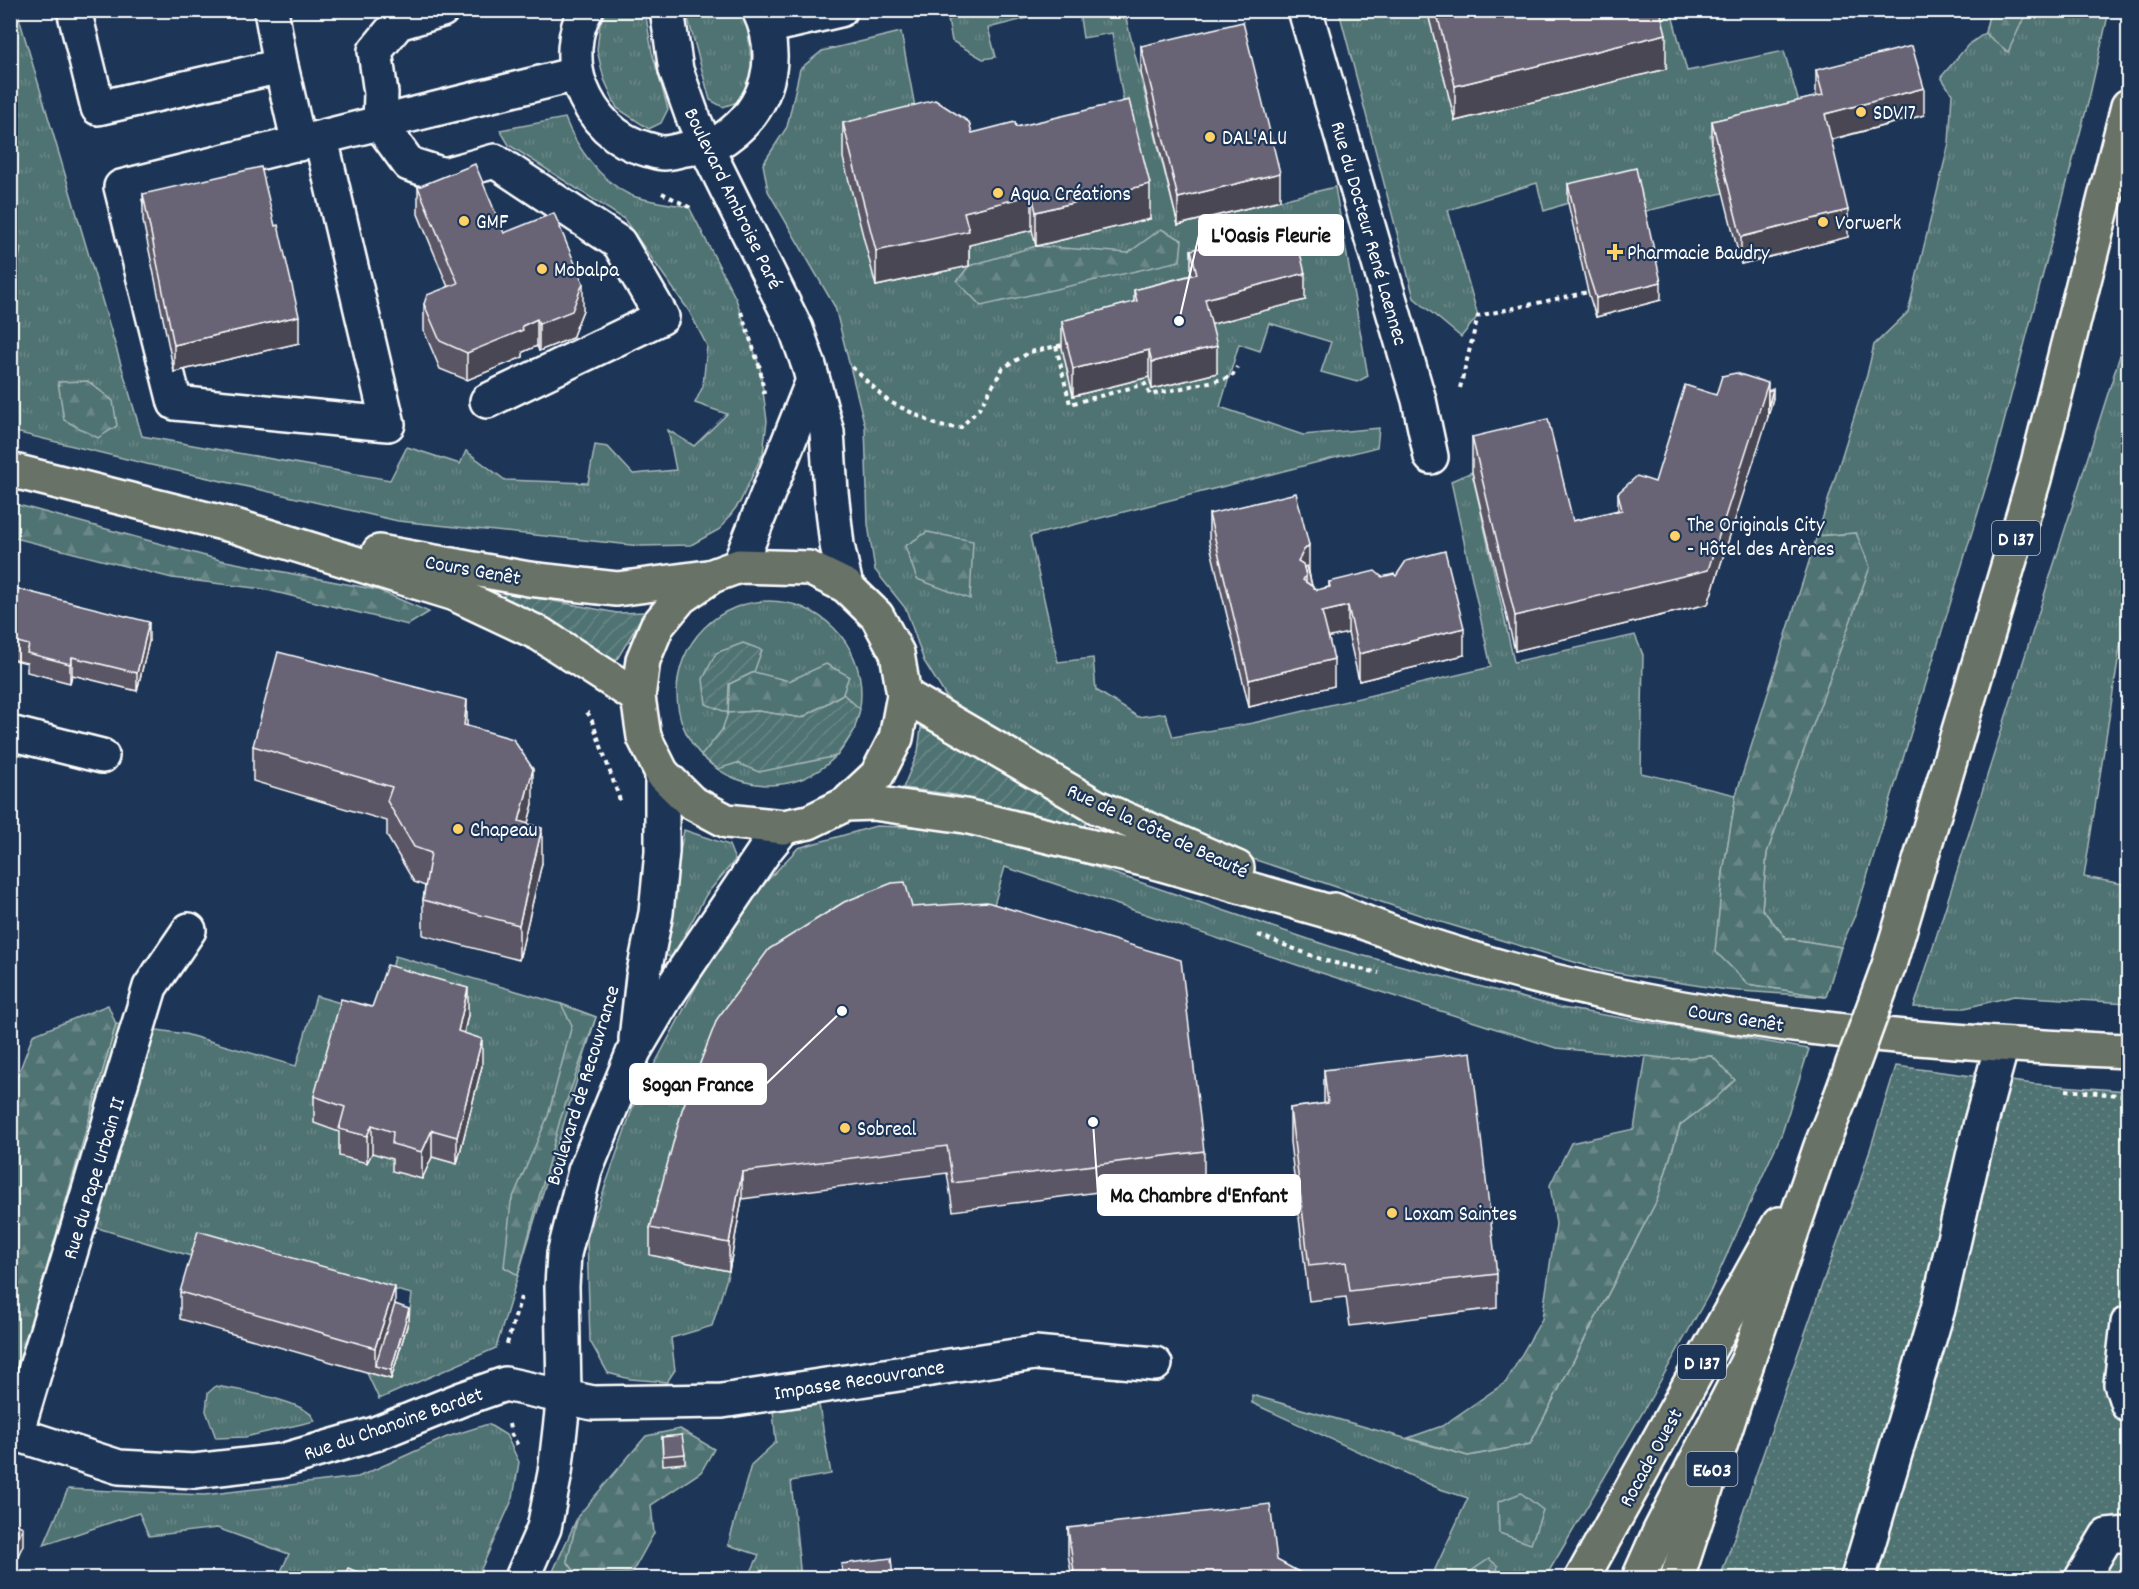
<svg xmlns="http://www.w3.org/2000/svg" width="2139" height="1589" font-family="Dekko,sans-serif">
  <defs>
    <pattern id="grass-tufts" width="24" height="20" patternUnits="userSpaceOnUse" patternTransform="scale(1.5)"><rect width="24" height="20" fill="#507272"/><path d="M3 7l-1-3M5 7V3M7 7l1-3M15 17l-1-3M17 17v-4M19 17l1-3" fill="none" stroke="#6a8787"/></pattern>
    <pattern id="forest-firs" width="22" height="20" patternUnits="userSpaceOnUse" patternTransform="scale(1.5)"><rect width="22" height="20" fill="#507272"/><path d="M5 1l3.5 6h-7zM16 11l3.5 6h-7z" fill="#6a8787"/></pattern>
    <pattern id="park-dots" width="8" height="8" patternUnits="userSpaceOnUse" patternTransform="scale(1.5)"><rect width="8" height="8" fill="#507272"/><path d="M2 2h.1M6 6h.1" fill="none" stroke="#6a8787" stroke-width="1.8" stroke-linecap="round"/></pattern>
    <pattern id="garden-furrows" width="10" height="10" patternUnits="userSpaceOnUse" patternTransform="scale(1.5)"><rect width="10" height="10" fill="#507272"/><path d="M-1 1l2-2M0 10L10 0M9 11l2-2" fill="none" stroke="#6a8787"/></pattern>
  </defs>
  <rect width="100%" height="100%" fill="#1d3557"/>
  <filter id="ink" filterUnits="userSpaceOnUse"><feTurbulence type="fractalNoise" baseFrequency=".0167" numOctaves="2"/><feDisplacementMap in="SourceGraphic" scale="12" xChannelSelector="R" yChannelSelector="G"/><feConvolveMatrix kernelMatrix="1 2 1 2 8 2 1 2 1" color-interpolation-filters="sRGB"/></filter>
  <g filter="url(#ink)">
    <g fill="url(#grass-tufts)" stroke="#a8b8b8" stroke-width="1.5">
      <path d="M11,10L17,11L142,436L390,480L407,447L460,464L466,451L505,480L588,483L595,445L608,447L633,474L676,470L668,430L694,446L727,414L695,403L703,386L707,346L689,311L624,219L509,145L500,130L565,118C576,147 601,181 630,195C644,201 673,204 689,207L736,299L760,368L767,421L763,453L740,502L720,529L691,545L641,546L398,521L151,465L11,431Z"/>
      <polygon points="988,10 1056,10 1056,11 988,28 996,57 983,59 952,41 948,20"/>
      <polygon points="606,11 645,11 652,52 668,109 661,123 649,129 617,108 604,79 597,50 600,23"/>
      <polygon points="686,11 738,11 747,23 753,77 743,100 723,107 710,100"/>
      <polygon points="1079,11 1124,11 1178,225 1335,187 1368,376 1357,382 1321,372 1331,342 1269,323 1260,351 1239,344 1220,407 1303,435 1379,428 1377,447 1030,536 1058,662 1093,658 1096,690 1138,717 1165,713 1173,737 1253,723 1491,667 1451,481 1472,472 1514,662 1635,635 1643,655 1641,773 1736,795 1723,873 1716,951 1748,984 1826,997 1727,990 1604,971 1441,922 1223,849 1082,789 955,711 924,661 906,609 875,570 868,524 865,426 835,307 768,191 763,164 787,127 800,69 822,51 901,32 917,118 1032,230 1129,135 1112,33 1083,38"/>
      <polygon points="1339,11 1671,11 1687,71 1784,51 1802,113 1710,135 1723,193 1642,212 1568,203 1544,211 1537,183 1448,210 1478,316 1461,337 1414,298"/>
      <polygon points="1990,11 2109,11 2089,99 1994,460 1856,913 1841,947 1786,938 1762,909 1767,853 1856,533 1817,536 1867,375 1874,345 1908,312 1949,143 1952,94 1941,77 1968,45 1985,33"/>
      <polygon points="2128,330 2128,597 2084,877 2128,885 2128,1003 2014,996 1965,1008 1914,1007"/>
      <circle cx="769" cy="693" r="92"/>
      <polygon points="876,826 959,829 1086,864 1338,949 1562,1008 1809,1049 1782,1133 1710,1292 1643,1412 1545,1578 1431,1578 1468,1498 1440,1489 1252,1403 1252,1395 1468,1456 1530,1444 1657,1200 1680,1125 1716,1098 1712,1056 1670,1059 1556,1048 1306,968 1005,867 987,929 650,1255 729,1271 712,1326 671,1338 675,1370 667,1382 630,1379 608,1373 590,1341 587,1238 635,1101 733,917 798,848"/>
      <polygon points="684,830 729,845 735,860 706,895 672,958 662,953"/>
      <polygon points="395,956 561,1004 596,1017 496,1348 379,1399 367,1373 391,1379 409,1319 412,1294 201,1241 191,1256 61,1217 116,1024 185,1034 296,1066 316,996 379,1014 387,992"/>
      <path d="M216,1386C236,1389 294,1400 309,1413C311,1414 314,1419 315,1421L245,1437L216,1438L206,1411L208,1393Z"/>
      <polygon points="819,1405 831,1474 791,1481 801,1578 748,1578 759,1555 728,1545 751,1465 776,1442 773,1411"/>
      <polygon points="488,1424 506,1435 519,1462 513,1498 477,1578 278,1578 289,1554 217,1528 149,1536 139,1513 44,1545 68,1489 204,1495 358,1477 447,1437"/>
      <polygon points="578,1516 567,1561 578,1576 578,1578 550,1578"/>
    </g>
    <g fill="url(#forest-firs)" stroke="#a8b8b8" stroke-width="1.5">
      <polygon points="1990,11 2027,11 2008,52 1985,33"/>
      <polygon points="1161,229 1182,240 1180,261 981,306 957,281 969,266 1036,246 1128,253"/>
      <polygon points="11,241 21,248 14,282 11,285"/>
      <polygon points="88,381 113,401 117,426 98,438 64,420 58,382"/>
      <polygon points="11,503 220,560 378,590 429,612 408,625 263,589 172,578 11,537"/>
      <polygon points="927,532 973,541 970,599 917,579 905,546"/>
      <polygon points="1856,533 1870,567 1767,853 1762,909 1786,938 1841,947 1826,997 1748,984 1715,951 1723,873 1736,795 1817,536"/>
      <polygon points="826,664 849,676 843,694 802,718 758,711 728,713 729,684 754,672 789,681"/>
      <polygon points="561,1004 596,1017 560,1120 518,1275 504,1267 511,1202 548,1116 572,1025"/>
      <polygon points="108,1005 116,1024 16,1377 11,1380 10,1096 33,1035"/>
      <polygon points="1646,1056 1670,1059 1712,1056 1735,1080 1716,1098 1680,1125 1657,1200 1530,1444 1468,1456 1408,1438 1442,1426 1506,1382 1542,1319 1556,1224 1550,1185 1571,1143 1634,1129"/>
      <polygon points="680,1429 714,1449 701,1472 651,1505 654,1533 632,1573 578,1576 567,1561 578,1516 646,1436"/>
      <polygon points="1521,1493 1543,1510 1531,1544 1499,1533 1498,1502"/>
      <polygon points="1489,1559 1498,1566 1495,1578 1461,1578"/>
    </g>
    <polygon fill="url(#park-dots)" stroke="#a8b8b8" stroke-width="1.5" points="1896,1066 2034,1084 2128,1091 2128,1578 1720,1578 1826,1273 1860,1182"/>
    <g fill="url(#garden-furrows)" stroke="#a8b8b8" stroke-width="1.5">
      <polygon points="506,592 617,613 645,612 613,666 500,603"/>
      <polygon points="743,643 762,650 754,672 729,684 728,713 758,711 802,718 843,694 860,709 854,731 837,756 759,772 737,763 718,769 701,756 722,730 728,713 706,704 703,679 716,653"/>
      <polygon points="921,728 934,732 1087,818 1084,831 956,795 903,788 918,752"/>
    </g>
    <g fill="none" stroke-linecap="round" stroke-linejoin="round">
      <defs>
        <g id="minor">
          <polyline points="74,10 98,108 281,66"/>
          <polyline points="271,10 281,66 299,144"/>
          <polyline points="442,10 398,23 375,51 381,93 380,124 409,164 444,175 495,161 619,243 662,317 487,401"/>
          <path d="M586,10C573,31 572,63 580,85C592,116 613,140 646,149C651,150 658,153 664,153C671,153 679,150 686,149C699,147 714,146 725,138C768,108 782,58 759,10"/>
          <polyline points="667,10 676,70 692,115 706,147 796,329 809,366 827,432 831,492 837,545 846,586"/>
          <polyline points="1305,10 1419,400 1431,457"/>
          <polyline points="767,27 840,10"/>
          <polyline points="321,139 388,424 175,403 121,187 576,74"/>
          <polyline points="739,566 812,383"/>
          <polyline points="10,733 102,756"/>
          <polyline points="636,1039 643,977 656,913 662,852 662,773"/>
          <polyline points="2128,1323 2121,1384 2128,1405"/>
          <polyline points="10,1432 119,1467 194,1471 281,1461 375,1434 462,1399 505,1384 593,1403 722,1401 1035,1353 1155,1364"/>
          <polyline points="16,1434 150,987 189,930"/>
          <polyline points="522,1578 544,1528 555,1473 564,1395 562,1286 564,1254 585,1171 634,1051 666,997 766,849 784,827"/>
          <polyline points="1858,1578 1938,1309 1981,1122 2002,1045"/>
          <polyline points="2082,1578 2107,1536 2128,1534"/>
        </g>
        <g id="major">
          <polyline points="10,470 235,526 455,594 540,634 638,697"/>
          <polyline points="379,552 529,579 617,589 707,577"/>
          <polyline points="904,695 1097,807 1237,868"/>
          <polyline points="846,804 877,775 896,738 904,695 897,653 877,616 846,586 809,568 739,566 712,576 681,597 657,626 643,660 638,697 644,737 662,773 691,802 727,821 784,827 809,822 846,804 873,803 965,816 1151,861 1355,919"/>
          <path d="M1334,910C1394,936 1456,955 1519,972C1720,1026 1921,1042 2128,1051"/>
          <polyline points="1889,965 2034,479 2128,106"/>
          <polyline points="1582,1578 1779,1224"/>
          <polyline points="1639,1578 1659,1533 1748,1360 1821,1146 1840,1099"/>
        </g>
        <polyline id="highway" points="1677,1578 1748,1360"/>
      </defs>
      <use href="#minor" stroke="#fff" stroke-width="38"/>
      <use href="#major" stroke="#fff" stroke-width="38"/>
      <use href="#highway" stroke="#fff" stroke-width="38"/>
      <g stroke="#fff" stroke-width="4" stroke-dasharray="4.5 4.5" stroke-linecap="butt">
        <polyline points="662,193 689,207 691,211"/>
        <polyline points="741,312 760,368 764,394"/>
        <polyline points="1056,346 1070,404 1145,384 1150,395 1232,377 1237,367"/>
        <polyline points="852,367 888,401 939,426 960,428 979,409 1003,368 1030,352 1067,344"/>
        <polyline points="1460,388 1478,316 1588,292"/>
        <polyline points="587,712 591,718 621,803"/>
        <polyline points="1258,935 1326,961 1379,973"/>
        <polyline points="2066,1090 2128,1096"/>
        <polyline points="507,1344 521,1297"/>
        <polyline points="509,1424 511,1434 519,1447"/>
      </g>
      <use href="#minor" stroke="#1d3557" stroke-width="33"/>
      <use href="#major" stroke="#697266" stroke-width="33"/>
      <use href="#highway" stroke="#697266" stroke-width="33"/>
      <defs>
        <polyline id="major-bridge" points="1840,1099 1889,965"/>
      </defs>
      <use href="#major-bridge" stroke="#fff" stroke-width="38" stroke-linecap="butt"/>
      <use href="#major-bridge" stroke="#697266" stroke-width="33"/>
    </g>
    <g fill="#5a5665" stroke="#fff" stroke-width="1.5">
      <polygon points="1427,10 1660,10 1666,69 1455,121"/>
      <polygon points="1141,46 1280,200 1178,225 1141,73"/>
      <polygon points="1816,70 1924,115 1831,140 1848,237 1741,264 1712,148 1712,121 1816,97"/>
      <polygon points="843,123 972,133 1016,127 1150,219 1036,246 1032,230 969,245 969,266 876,286 843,158"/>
      <polygon points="1568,184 1661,300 1596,317 1588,292 1568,203"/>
      <polygon points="418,187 504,233 583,310 572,338 539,351 537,346 523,352 523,357 467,380 440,369 424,331 424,304 448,287 418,214"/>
      <polygon points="143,194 299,343 174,372 143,221"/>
      <polygon points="1191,250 1305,300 1211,324 1217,373 1152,389 1149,377 1073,396 1062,348 1062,321 1134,302 1134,290 1191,275"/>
      <polygon points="1768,391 1773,398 1708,604 1515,651 1472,472 1472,437 1573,521 1618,510 1618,493 1655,482 1716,395"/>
      <polygon points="1209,514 1309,572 1312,586 1317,590 1329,587 1329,582 1464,655 1359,681 1348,633 1329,637 1334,686 1249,707 1209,541"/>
      <polygon points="10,587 149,641 137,691 72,675 70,683 27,672 27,663 10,659"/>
      <polygon points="467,726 533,804 528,823 542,863 519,960 423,935 423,900 425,886 414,882 387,836 387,821 253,781 253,746"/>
      <polygon points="912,907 1204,1151 1204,1178 953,1211 947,1173 742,1199 729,1271 650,1255 650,1228"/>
      <polygon points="372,1007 468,1015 464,1033 482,1066 457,1164 432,1157 422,1179 392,1171 392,1159 372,1153 367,1163 339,1156 339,1132 314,1123 314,1096"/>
      <polygon points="1324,1070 1497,1274 1497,1308 1350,1326 1346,1297 1309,1301 1290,1142 1290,1108 1324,1104"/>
      <polygon points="180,1292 395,1304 409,1319 391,1379 180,1319"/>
      <polygon points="662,1437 685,1454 685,1463 663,1465"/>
      <polygon points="1068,1528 1277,1560 1071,1572 1068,1555"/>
    </g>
    <g fill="#4a4653" stroke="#fff" stroke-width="1.5">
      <polygon points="1666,34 1666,69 1455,121 1455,86"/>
      <polygon points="1924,88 1924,115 1825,141 1825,114"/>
      <polygon points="1280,173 1280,200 1178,225 1178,198"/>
      <polygon points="1150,184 1150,219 1036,246 1036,212"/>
      <polygon points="1032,195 1032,230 969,245 969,266 876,286 876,251 964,212"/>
      <polygon points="1848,210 1848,237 1741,264 1741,237"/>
      <polygon points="1305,273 1305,300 1205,326 1205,299"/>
      <polygon points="1661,282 1661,300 1596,317 1596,298"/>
      <polygon points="583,283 583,310 572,338 539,351 539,324"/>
      <polygon points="299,316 299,343 174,372 174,345"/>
      <polygon points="537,319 537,346 523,352 523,357 467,380 467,353 522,326"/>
      <polygon points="1217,346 1217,373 1152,389 1152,362"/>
      <polygon points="1149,350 1149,377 1073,396 1073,369"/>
      <polygon points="1768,383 1768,417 1708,604 1515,651 1515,616"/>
      <polygon points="1773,389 1773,398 1768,417 1768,408"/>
      <polygon points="1309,545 1309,572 1298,561 1304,550"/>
      <polygon points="1348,606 1348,633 1322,639 1322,612"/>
      <polygon points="149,622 149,641 137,691 137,673"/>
      <polygon points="1464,628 1464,655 1359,681 1359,654"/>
      <polygon points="72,657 72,675 70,683 70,664"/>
      <polygon points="1334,659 1334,686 1249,707 1249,680"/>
      <polygon points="467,700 467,735 464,725"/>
      <polygon points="533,769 533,804 519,856 519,821"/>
      <polygon points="542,828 542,863 519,960 519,925"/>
      <polygon points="468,988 468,1015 458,1058 458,1031"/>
      <polygon points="482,1039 482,1066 457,1164 457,1137"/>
      <polygon points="372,1125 372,1153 367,1163 367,1136"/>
      <polygon points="432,1130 432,1157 422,1179 422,1152"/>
      <polygon points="742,1172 742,1199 729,1271 729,1243"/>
      <polygon points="395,1287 395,1314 375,1366 375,1348"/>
      <polygon points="409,1309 409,1319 391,1379 391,1370"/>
      <polygon points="23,1527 23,1545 10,1573 10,1554"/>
    </g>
    <g fill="#696476" stroke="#fff" stroke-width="1.5">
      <polygon points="1436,10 1660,10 1666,34 1455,86"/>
      <polygon points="1243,22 1280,173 1178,198 1141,46"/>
      <polygon points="1912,46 1924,88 1825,114 1848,210 1741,237 1712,121 1823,95 1816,70"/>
      <polygon points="935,100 969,122 972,133 1015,122 1016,127 1129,100 1150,184 1036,212 1032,195 964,212 969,231 876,251 843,123"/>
      <polygon points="475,164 504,233 554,213 583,283 572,311 539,324 537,319 522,326 523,330 467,353 440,341 424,304 427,295 458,283 418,187"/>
      <polygon points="261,167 275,226 278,225 299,316 174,345 143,194"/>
      <polygon points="1636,168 1661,282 1596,298 1588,273 1568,184"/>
      <polygon points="1293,225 1305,273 1205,299 1217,346 1152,362 1149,350 1073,369 1062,321 1137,301 1134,290 1197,274 1191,250"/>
      <polygon points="1736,373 1768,383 1708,570 1515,616 1472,437 1548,419 1573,521 1622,510 1618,493 1637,476 1655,482 1685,385 1716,395 1722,376"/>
      <polygon points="1773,389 1768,408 1768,391"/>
      <polygon points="1296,493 1309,545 1304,550 1298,561 1303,564 1306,575 1303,580 1317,590 1330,587 1329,582 1375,571 1382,577 1394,574 1396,576 1406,561 1445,551 1464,628 1359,654 1348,606 1322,612 1334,659 1249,680 1209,514"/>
      <polygon points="1307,566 1312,586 1306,582 1306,575 1304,567"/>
      <polygon points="10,587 149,622 137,673 72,657 70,664 27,653 29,645 10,640"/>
      <polygon points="278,652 467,700 464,725 513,739 533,769 519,821 542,828 519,925 423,900 431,853 414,847 387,801 392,787 253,746"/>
      <polygon points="905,882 912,907 987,902 1181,960 1204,1151 953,1183 947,1146 742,1172 729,1243 650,1228 682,1110 717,1019 769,949 844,902 892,883"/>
      <polygon points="387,965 468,988 458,1031 482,1039 457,1137 432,1130 422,1152 392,1144 393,1132 372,1125 367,1136 339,1129 345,1107 314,1096 341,999 372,1007"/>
      <polygon points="1471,1052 1497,1274 1350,1291 1346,1262 1309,1266 1290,1108 1328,1103 1324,1070"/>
      <polygon points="198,1231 395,1287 375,1348 180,1292"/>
      <polygon points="395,1304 409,1309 391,1370 375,1366"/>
      <polygon points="682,1435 685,1454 663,1456 662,1437"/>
      <polygon points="1270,1504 1277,1560 1310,1578 1018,1578 1074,1572 1068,1528"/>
      <polygon points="10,1521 23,1527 10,1554"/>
      <polygon points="891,1558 893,1578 843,1578 841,1564"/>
      <polygon points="348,1568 371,1578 343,1578"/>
    </g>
  </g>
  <g fill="#ffd166" stroke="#1d3557" stroke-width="2">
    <circle cx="1861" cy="112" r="6"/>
    <circle cx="1210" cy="137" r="6"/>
    <circle cx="998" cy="193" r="6"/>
    <circle cx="464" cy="221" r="6"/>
    <circle cx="1823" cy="222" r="6"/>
    <path d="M1612 243h6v6h6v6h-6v6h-6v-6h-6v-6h6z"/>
    <circle cx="542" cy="269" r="6"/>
    <circle cx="1675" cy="536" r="6"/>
    <circle cx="458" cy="829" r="6"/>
    <circle cx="845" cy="1128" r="6"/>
    <circle cx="1392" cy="1213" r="6"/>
  </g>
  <g text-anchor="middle" stroke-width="4.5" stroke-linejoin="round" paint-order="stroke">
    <g fill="#1d3557" stroke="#bbc2cd" stroke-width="1.5">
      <rect x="1992" y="521" width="48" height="34" rx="4.5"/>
      <rect x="1678" y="1345" width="48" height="34" rx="4.5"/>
      <rect x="1686.5" y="1452" width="51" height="34" rx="4.5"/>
    </g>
    <g font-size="20" font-weight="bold" fill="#fff">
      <text x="2016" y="545">D 137</text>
      <text x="1702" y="1369">D 137</text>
      <text x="1712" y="1476">E603</text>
    </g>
    <g font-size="21" fill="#fff" stroke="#1d3557" text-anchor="start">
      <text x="1873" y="119">SDV17</text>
      <text x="1222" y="144">DAL'ALU</text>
      <text x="1010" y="200">Aqua Créations</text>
      <text x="476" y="228">GMF</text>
      <text x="1835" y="229">Vorwerk</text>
      <text x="1627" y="259">Pharmacie Baudry</text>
      <text x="554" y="276">Mobalpa</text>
      <text x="1687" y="531">The Originals City<tspan x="1687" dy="24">- Hôtel des Arènes</tspan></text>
      <text x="470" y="836">Chapeau</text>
      <text x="857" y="1135">Sobreal</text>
      <text x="1404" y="1220">Loxam Saintes</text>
    </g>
    <g font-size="21" fill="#fff" stroke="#1d3557">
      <text transform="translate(734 198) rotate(64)" y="7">Boulevard Ambroise Paré</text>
      <text transform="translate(1370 233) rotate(74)" y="7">Rue du Docteur René Laennec</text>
      <text transform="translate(473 569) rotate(10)" y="7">Cours Genêt</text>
      <text transform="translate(1158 830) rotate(25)" y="7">Rue de la Côte de Beauté</text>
      <text transform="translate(1736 1017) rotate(9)" y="7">Cours Genêt</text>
      <text transform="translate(582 1085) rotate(-73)" y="7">Boulevard de Recouvrance</text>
      <text transform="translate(93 1178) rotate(-73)" y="7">Rue du Pape Urbain II</text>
      <text transform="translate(859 1379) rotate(-9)" y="7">Impasse Recouvrance</text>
      <text transform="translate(393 1423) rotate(-19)" y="7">Rue du Chanoine Bardet</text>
      <text transform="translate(1650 1457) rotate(-61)" y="7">Rocade Ouest</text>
    </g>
  </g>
  <path fill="none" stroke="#fff" stroke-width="2" d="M1179 321L1199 235M842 1011L766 1084M1093 1122L1098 1195"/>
  <g fill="#fff" stroke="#1d3557" stroke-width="2">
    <circle cx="1179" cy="321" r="6"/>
    <circle cx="842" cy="1011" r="6"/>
    <circle cx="1093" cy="1122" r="6"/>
  </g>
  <g fill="#fff" stroke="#fff" stroke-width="2">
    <rect x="1199" y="215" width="144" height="40" rx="6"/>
    <rect x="630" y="1064" width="136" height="40" rx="6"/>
    <rect x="1098" y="1175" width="202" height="40" rx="6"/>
  </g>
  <g font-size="22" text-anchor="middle" font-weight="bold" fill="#111">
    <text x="1271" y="242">L'Oasis Fleurie</text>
    <text x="698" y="1091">Sogan France</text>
    <text x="1199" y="1202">Ma Chambre d'Enfant</text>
  </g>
  <rect width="2139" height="1589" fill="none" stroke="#1d3557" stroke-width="36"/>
  <rect x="18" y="18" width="2103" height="1553" fill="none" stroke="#fff" stroke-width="2" filter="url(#ink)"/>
</svg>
